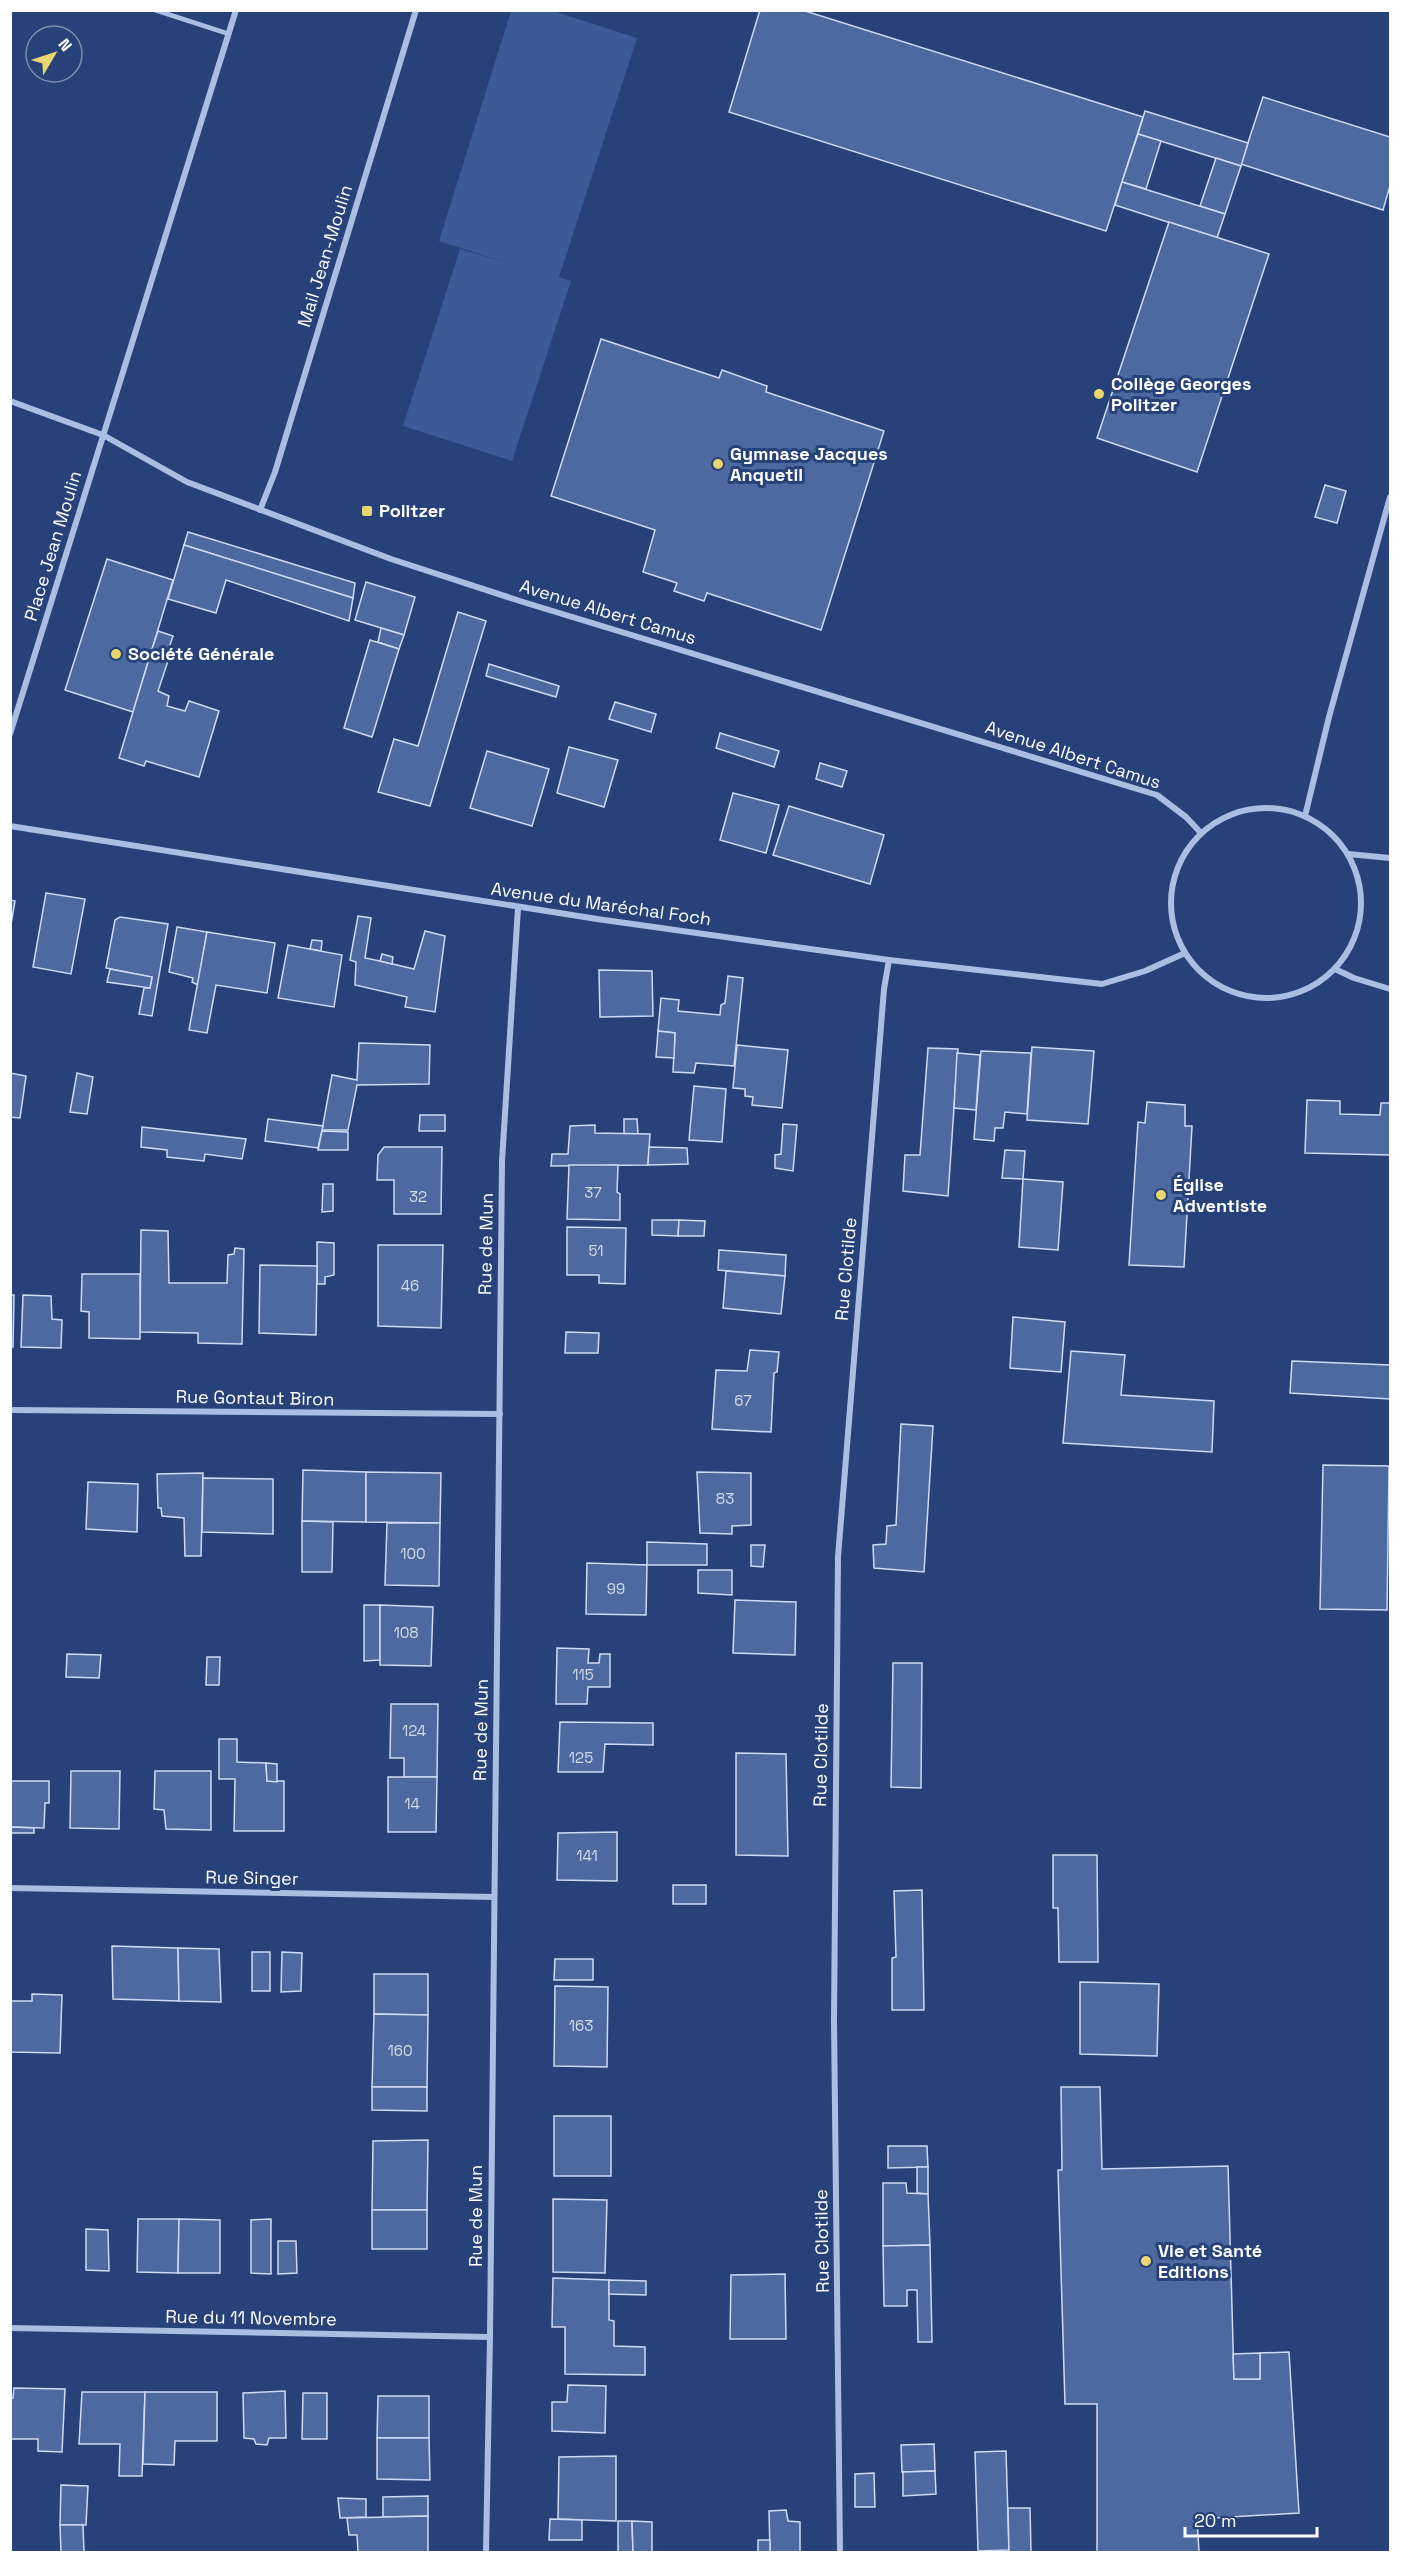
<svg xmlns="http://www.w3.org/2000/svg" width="1401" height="2563" font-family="'Space Grotesk',sans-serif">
  <rect width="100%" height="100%" fill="#274279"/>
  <polygon fill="#3b5a97" points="511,11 553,11 637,38 559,277 571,281 512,461 403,426 460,249 508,263 439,241"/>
  <g fill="#4c69a0" stroke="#cddaf3" stroke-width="1.5">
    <polygon points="760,10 802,10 1143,117 1106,231 729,112"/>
    <polygon points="1263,97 1390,137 1390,186 1383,210 1241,164"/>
    <polygon points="1145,111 1248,143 1241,166 1138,134"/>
    <polygon points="1138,134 1161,141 1146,189 1122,182"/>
    <polygon points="1216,158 1241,166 1225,214 1200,206"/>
    <polygon points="1122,182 1225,214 1217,238 1115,205"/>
    <polygon points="1169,222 1269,254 1197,472 1097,438"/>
    <polygon points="601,339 719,378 722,370 767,386 766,392 884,431 821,630 707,593 704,601 674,591 677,583 643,572 655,530 551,496"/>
    <polygon points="1325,485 1346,491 1337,523 1315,517"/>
    <polygon points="188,532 355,583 353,598 184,545"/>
    <polygon points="184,545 353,598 349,621 226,580 216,613 168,599"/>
    <polygon points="107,559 173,580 133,712 65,690"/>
    <polygon points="366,582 415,597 404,635 355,620"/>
    <polygon points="458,612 486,621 430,806 378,792 394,739 418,746"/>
    <polygon points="381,628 404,635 399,649 378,642"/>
    <polygon points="158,631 173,636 167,654 152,649"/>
    <polygon points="370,640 399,649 372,737 344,728"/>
    <polygon points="152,649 170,655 158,691 169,696 167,706 185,711 189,701 219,711 199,777 146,761 144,766 119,758"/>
    <polygon points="489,664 559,686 556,697 486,676"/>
    <polygon points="615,702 656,714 651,732 609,719"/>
    <polygon points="720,733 779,751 774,767 716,748"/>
    <polygon points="569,747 618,760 604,807 557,793"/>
    <polygon points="487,751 549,769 532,826 470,808"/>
    <polygon points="820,763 847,771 842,787 816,779"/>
    <polygon points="733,793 779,805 766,853 720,840"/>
    <polygon points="789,806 884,835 870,884 773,855"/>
    <polygon points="46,893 85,899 71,974 33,967"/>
    <polygon points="10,900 15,901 10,930"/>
    <polygon points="358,916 371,918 365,958 380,961 414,969 425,931 445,936 435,1012 405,1007 407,997 355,985 356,962 350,960"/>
    <polygon points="120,917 168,924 152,1016 139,1014 144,988 150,988 152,977 106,968 115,920"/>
    <polygon points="177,927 207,932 198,985 192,982 193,978 169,972"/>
    <polygon points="207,932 275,943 267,993 216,985 207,1033 189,1030"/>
    <polygon points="312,940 322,941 321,951 310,949"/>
    <polygon points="288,945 342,955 334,1007 278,998"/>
    <polygon points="382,954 393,957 392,964 380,961"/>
    <polygon points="110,969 152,977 150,988 107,982"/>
    <polygon points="599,970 652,971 653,1016 600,1017"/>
    <polygon points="728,976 743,978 734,1066 696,1063 694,1073 673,1072 675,1033 658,1031 661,998 679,1000 678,1011 720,1015 721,1005 725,1003"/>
    <polygon points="658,1031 675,1033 674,1058 656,1057"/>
    <polygon points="359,1043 430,1045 429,1084 357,1085 348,1130 322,1130 332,1075 357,1080"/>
    <polygon points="737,1045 788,1050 782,1108 752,1105 753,1097 745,1096 745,1089 733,1088"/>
    <polygon points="1032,1047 1094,1051 1088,1124 1027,1120"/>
    <polygon points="928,1048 958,1049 948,1196 903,1191 905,1155 920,1155"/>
    <polygon points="981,1051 1031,1053 1027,1114 1005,1112 1003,1128 995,1128 994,1141 974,1139"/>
    <polygon points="957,1053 980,1055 976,1110 954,1108"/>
    <polygon points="10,1073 26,1076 20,1118 10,1117"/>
    <polygon points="77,1073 93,1077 87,1114 70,1112"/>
    <polygon points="694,1086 726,1089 722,1142 689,1140"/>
    <polygon points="1307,1100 1340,1101 1340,1114 1380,1115 1381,1103 1390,1103 1390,1155 1305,1153"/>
    <polygon points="1147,1102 1185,1105 1185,1126 1192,1126 1184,1267 1129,1265 1138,1122 1145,1123"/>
    <polygon points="420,1115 445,1115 445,1131 419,1131"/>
    <polygon points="268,1119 323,1126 318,1148 265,1141"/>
    <polygon points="624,1119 637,1119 638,1134 624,1134"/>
    <polygon points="783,1124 797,1125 793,1171 775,1168 775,1155 781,1154"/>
    <polygon points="595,1125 595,1133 650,1134 648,1165 551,1166 552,1154 568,1154 570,1126"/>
    <polygon points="142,1127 246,1139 242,1159 205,1154 204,1161 167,1157 167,1150 141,1147"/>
    <polygon points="322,1131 348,1132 348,1150 318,1150"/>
    <polygon points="384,1147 442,1147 441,1214 394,1214 394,1180 377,1180 378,1155"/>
    <polygon points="649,1147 687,1148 688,1164 648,1165"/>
    <polygon points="1005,1150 1025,1151 1023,1179 1002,1178"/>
    <polygon points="569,1165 618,1165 617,1192 620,1194 620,1220 567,1219"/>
    <polygon points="1023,1179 1063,1182 1058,1250 1019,1247"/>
    <polygon points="323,1184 333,1184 333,1211 322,1212"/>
    <polygon points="652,1220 679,1220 678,1236 652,1235"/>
    <polygon points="679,1220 705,1221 704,1236 678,1236"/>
    <polygon points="567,1227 626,1228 625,1284 599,1283 599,1275 567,1275"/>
    <polygon points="141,1230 168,1231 169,1283 227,1283 228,1255 234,1254 235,1248 244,1249 242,1344 198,1343 198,1333 140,1332"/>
    <polygon points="317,1242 334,1243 334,1275 325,1277 325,1284 317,1284"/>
    <polygon points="378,1245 443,1245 441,1328 378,1326"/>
    <polygon points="719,1250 786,1255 785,1276 718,1270"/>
    <polygon points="260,1265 317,1266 316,1335 259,1333"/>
    <polygon points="726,1271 785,1276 781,1314 723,1308"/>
    <polygon points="82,1274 140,1274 140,1339 89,1338 89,1312 81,1311"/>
    <polygon points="10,1295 14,1295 13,1347 10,1347"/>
    <polygon points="23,1295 51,1296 52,1319 62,1320 61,1348 21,1347"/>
    <polygon points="1013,1317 1065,1322 1061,1372 1010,1368"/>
    <polygon points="566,1332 599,1333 598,1353 565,1353"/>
    <polygon points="750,1350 779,1352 777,1372 774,1373 771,1432 712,1429 716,1370 747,1371"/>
    <polygon points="1071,1351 1125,1355 1121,1395 1214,1401 1212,1452 1063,1443"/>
    <polygon points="1292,1361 1390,1365 1390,1399 1290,1393"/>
    <polygon points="901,1424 933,1426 924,1572 874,1568 873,1545 886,1544 887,1526 896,1525"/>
    <polygon points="1323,1465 1389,1466 1387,1610 1320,1609"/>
    <polygon points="303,1470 366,1472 366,1522 302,1521"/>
    <polygon points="366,1472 441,1473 440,1523 366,1522"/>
    <polygon points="697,1472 751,1473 751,1525 732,1526 732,1534 700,1533"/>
    <polygon points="203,1473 201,1556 185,1556 184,1518 162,1516 161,1508 158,1508 157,1474"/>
    <polygon points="203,1478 273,1479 273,1534 202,1532"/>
    <polygon points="88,1482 138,1484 137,1532 86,1529"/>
    <polygon points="302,1521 333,1522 332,1572 302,1572"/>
    <polygon points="387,1523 440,1523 439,1586 385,1585"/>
    <polygon points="647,1542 707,1544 707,1565 647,1565"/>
    <polygon points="751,1545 765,1545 763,1567 751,1566"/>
    <polygon points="587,1563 647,1565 646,1615 586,1614"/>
    <polygon points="698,1570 732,1570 732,1595 698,1593"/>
    <polygon points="735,1600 796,1602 795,1655 733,1653"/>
    <polygon points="364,1605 380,1605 380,1660 364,1661"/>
    <polygon points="380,1605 433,1607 431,1666 380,1665"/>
    <polygon points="557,1648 589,1649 588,1663 599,1663 600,1654 610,1654 610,1687 588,1687 587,1704 556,1704"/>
    <polygon points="67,1654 101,1655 99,1678 66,1677"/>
    <polygon points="207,1657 220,1657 219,1685 206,1685"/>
    <polygon points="893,1663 922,1663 921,1788 891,1787"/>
    <polygon points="391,1704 438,1704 437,1777 404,1777 404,1758 390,1758"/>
    <polygon points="560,1722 653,1723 653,1745 605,1744 603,1772 558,1772"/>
    <polygon points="219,1739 237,1739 237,1762 266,1763 267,1781 284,1781 284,1831 234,1831 235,1779 219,1779"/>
    <polygon points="736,1753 786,1754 788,1856 736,1855"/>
    <polygon points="266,1763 277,1764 277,1782 267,1781"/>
    <polygon points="71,1771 120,1771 119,1829 70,1828"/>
    <polygon points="155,1771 211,1771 211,1830 166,1829 164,1810 154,1809"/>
    <polygon points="388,1777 437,1777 436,1832 388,1832"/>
    <polygon points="10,1781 49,1781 49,1803 45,1803 44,1828 10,1827"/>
    <polygon points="10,1827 34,1828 34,1833 10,1833"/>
    <polygon points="617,1832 617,1881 557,1880 558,1833"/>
    <polygon points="1053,1855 1097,1855 1098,1962 1059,1962 1058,1908 1053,1908"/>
    <rect x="673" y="1885" width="33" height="19"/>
    <polygon points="922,1890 924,2010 892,2010 892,1958 896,1957 894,1891"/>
    <polygon points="112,1946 178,1948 179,2001 113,1999"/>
    <polygon points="178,1948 219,1949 221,2002 179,2001"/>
    <rect x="252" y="1952" width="18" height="39"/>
    <polygon points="282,1952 302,1953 301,1991 281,1992"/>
    <polygon points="555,1959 593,1959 593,1980 554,1980"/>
    <polygon points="374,1974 428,1974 428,2015 374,2014"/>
    <polygon points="1080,1982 1159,1984 1157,2056 1080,2054"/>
    <polygon points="555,1986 608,1987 607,2067 554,2066"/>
    <polygon points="32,1994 62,1995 60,2053 10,2052 10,2001 32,2001"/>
    <polygon points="374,2014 428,2015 427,2087 372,2087"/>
    <polygon points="372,2087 427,2087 427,2111 372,2110"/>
    <polygon points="1061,2087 1100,2087 1102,2169 1228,2166 1234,2379 1260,2379 1260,2353 1289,2352 1299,2513 1197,2519 1199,2552 1097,2552 1097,2404 1065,2404 1058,2170 1062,2170"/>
    <rect x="554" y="2116" width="57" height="60"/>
    <polygon points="428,2140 427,2210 372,2210 373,2141"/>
    <polygon points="888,2146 927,2146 928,2167 888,2168"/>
    <polygon points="917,2167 928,2167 928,2194 917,2193"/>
    <polygon points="883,2183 906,2183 907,2193 928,2194 930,2245 883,2246"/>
    <polygon points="553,2199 607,2200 605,2273 553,2272"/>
    <rect x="372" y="2210" width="55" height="39"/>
    <polygon points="138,2219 179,2219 178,2273 137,2272"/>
    <polygon points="179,2219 220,2220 220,2273 178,2273"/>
    <polygon points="271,2219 271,2274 251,2273 251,2220"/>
    <polygon points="86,2229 108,2230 109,2271 86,2270"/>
    <polygon points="278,2241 296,2241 297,2273 278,2274"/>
    <polygon points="930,2245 932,2342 918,2342 917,2290 907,2290 907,2306 884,2306 883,2246"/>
    <polygon points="785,2274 786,2339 730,2339 731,2275"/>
    <polygon points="553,2278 609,2280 609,2320 614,2321 614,2346 645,2347 645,2375 565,2374 565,2327 552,2327"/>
    <polygon points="609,2280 646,2281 646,2295 609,2294"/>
    <polygon points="1260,2353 1260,2379 1234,2379 1233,2354"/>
    <polygon points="568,2385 606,2386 605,2433 552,2431 552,2402 567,2402"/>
    <polygon points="14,2388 65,2389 62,2452 38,2451 38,2439 10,2439 10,2398 13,2398"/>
    <polygon points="285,2391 286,2438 269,2438 267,2445 256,2444 254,2439 244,2438 243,2393"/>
    <polygon points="82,2392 145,2392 142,2476 119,2476 120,2444 79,2444"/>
    <polygon points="145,2392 217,2392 217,2441 175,2441 174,2465 143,2464"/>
    <polygon points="303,2393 327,2393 327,2439 302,2439"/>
    <polygon points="378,2396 429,2396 429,2438 377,2438"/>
    <polygon points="377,2438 429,2438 430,2480 377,2479"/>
    <polygon points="934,2444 935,2471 902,2472 901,2445"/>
    <polygon points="1006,2451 1009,2550 978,2551 975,2452"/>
    <polygon points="616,2456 616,2521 558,2519 559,2457"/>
    <polygon points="935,2471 936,2494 903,2496 903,2472"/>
    <polygon points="874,2473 875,2507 855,2507 855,2474"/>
    <polygon points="61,2485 88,2486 86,2525 60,2525"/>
    <polygon points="428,2496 428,2516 383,2517 383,2497"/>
    <polygon points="338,2498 366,2499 366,2517 340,2518"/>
    <polygon points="1008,2508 1030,2508 1031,2552 1009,2552"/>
    <polygon points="786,2510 788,2521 800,2522 800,2552 770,2552 769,2511"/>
    <polygon points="428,2516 428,2552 358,2552 357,2535 349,2535 347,2518"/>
    <polygon points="550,2519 582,2520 582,2540 549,2540"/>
    <polygon points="618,2521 632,2521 633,2552 618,2552"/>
    <polygon points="632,2521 652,2522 652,2552 633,2552"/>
    <polygon points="60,2525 83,2525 84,2552 61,2552"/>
    <rect x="758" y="2540" width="12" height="12"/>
  </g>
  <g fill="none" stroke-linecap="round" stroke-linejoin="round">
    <polyline stroke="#aabee3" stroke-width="4.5" points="155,10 229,34"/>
    <g stroke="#aabee3" stroke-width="6">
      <polyline points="10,401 103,435 187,482 391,559 523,602 1157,795 1186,817 1201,833"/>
      <polyline points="260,510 275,472 416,10"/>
      <polyline points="10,734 236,10"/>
      <circle cx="1266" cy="903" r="95"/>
      <polyline points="1305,816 1329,717 1390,497"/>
      <polyline points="10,826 597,919 889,960 1102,984 1145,971 1185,953"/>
      <polyline points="1348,854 1390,858"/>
      <polyline points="1335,969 1354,978 1390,989"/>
      <polyline points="10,1410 500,1414"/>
      <polyline points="10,1888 494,1897"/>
      <polyline points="10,2328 490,2337"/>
      <polyline points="486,2552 490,2337 502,1161 518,908"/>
      <polyline points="840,2552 834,2021 838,1557 884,989 889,960"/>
    </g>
  </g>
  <g fill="#ebd571" stroke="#274279" stroke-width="2">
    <circle cx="1099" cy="394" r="6"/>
    <circle cx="718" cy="464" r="6"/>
    <rect x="361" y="505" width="12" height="12" rx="3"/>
    <circle cx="116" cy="654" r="6"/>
    <circle cx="1161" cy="1195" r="6"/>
    <circle cx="1146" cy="2261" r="6"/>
  </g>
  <g text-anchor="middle" stroke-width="6" stroke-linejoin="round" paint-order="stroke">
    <g font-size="15" fill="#d2dae7">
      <text x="593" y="1198">37</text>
      <text x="418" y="1202">32</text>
      <text x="596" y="1256">51</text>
      <text x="410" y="1291">46</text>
      <text x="743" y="1406">67</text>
      <text x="725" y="1504">83</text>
      <text x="413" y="1559">100</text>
      <text x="616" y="1594">99</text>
      <text x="406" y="1638">108</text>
      <text x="583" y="1680">115</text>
      <text x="414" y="1736">124</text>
      <text x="581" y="1763">125</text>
      <text x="412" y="1809">14</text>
      <text x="587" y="1861">141</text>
      <text x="581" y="2031">163</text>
      <text x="400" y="2056">160</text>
    </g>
    <g font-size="18" fill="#fff" stroke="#274279">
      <text transform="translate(325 256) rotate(-73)" y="6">Mail Jean-Moulin</text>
      <text transform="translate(53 546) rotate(-73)" y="6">Place Jean Moulin</text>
      <text transform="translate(608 612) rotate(17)" y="6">Avenue Albert Camus</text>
      <text transform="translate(1073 755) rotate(18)" y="6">Avenue Albert Camus</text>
      <text transform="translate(601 904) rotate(8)" y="6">Avenue du Maréchal Foch</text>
      <text transform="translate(486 1244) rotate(-89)" y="6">Rue de Mun</text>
      <text transform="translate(846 1269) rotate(-85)" y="6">Rue Clotilde</text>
      <text transform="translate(255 1398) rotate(1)" y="6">Rue Gontaut Biron</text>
      <text transform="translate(481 1730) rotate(-89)" y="6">Rue de Mun</text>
      <text transform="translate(821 1755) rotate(-89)" y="6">Rue Clotilde</text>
      <text transform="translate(252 1878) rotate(1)" y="6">Rue Singer</text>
      <text transform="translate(476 2216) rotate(-90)" y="6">Rue de Mun</text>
      <text transform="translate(822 2241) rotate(-91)" y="6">Rue Clotilde</text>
      <text transform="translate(251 2318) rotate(1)" y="6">Rue du 11 Novembre</text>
    </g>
    <g font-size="18" font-weight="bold" fill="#fff" stroke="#274279" text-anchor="start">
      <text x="1111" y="390">Collège Georges<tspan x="1111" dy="21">Politzer</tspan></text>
      <text x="730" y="460">Gymnase Jacques<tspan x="730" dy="21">Anquetil</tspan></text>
      <text x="379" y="517">Politzer</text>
      <text x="128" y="660">Société Générale</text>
      <text x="1173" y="1191">Église<tspan x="1173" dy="21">Adventiste</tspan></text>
      <text x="1158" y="2257">Vie et Santé<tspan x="1158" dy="21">Editions</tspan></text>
    </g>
  </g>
  <rect width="1401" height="2563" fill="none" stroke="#ffffff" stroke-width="24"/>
  <g transform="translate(54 54) rotate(51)"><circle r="28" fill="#274279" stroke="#7d8eaf" stroke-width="1.5"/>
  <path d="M0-4.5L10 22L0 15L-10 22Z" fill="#ebd571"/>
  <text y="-9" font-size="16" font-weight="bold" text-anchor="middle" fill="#ffffff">N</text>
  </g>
  <path d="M1185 2527v9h132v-9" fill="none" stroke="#ffffff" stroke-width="3"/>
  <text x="1194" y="2527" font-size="18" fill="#ffffff" stroke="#274279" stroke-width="4.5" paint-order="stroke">20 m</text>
</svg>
